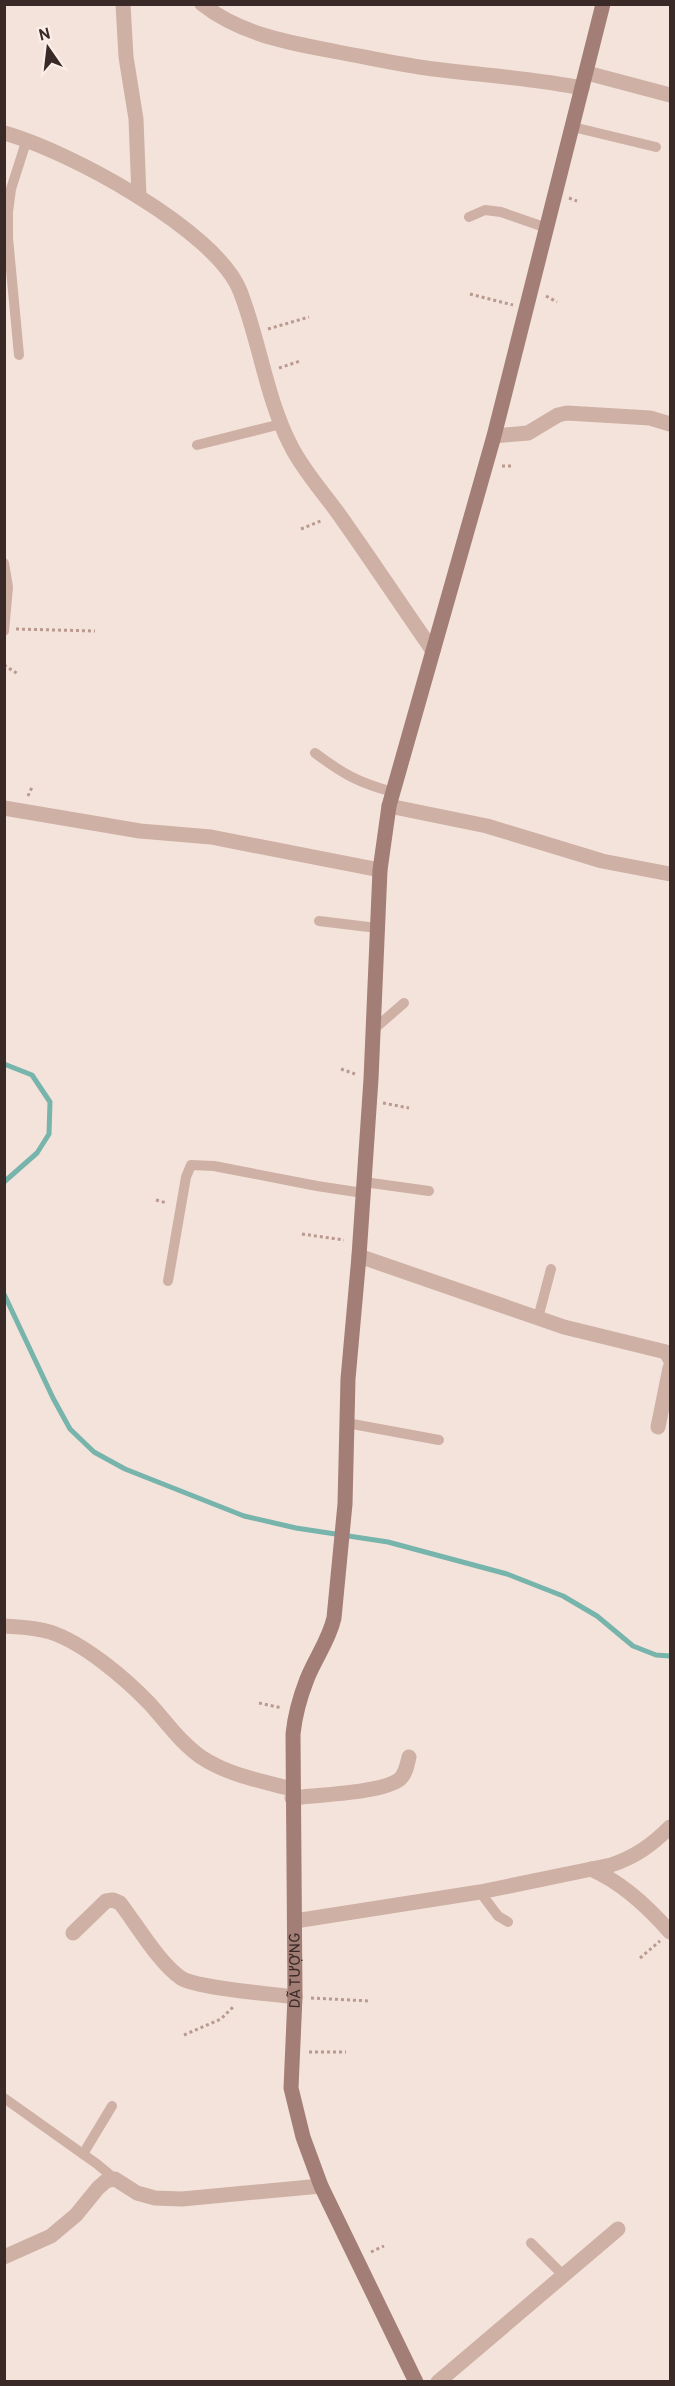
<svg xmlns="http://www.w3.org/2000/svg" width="675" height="2386" font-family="Overpass,sans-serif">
  <rect width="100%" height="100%" fill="#f4e3db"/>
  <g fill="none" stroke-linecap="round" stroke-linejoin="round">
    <g stroke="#77b4ab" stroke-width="5">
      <polyline points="4,1064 32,1075 50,1102 49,1134 37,1153 4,1182"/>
      <polyline points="4,1294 53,1398 70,1429 94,1452 125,1469 244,1516 296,1528 388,1542 507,1574 563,1596 597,1616 633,1646 656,1655 670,1656"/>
    </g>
    <g stroke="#ba998f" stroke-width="3" stroke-dasharray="3 3" stroke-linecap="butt">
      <polyline points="569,198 577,201"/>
      <polyline points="470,294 513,305"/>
      <polyline points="546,296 557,302"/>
      <polyline points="268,329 309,317"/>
      <polyline points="279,368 300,361"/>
      <polyline points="502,466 514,466"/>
      <polyline points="301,529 323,520"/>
      <polyline points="16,629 95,631"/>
      <polyline points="4,665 18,674"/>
      <polyline points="28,796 32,787"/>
      <polyline points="341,1069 355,1074"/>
      <polyline points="383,1103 409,1108"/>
      <polyline points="156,1200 167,1203"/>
      <polyline points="302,1234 344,1240"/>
      <polyline points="259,1703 282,1708"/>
      <polyline points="640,1958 660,1941"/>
      <polyline points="311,1998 370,2001"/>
      <polyline points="184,2035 221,2019 234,2006"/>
      <polyline points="309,2052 346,2052"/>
      <polyline points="371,2252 384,2246"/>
    </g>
    <g stroke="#ceb0a5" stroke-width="10">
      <polyline points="573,127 656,147"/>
      <polyline points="469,217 485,210 501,212 547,228"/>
      <polyline points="19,355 8,238 8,212 11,189 27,139"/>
      <polyline points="197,445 281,424"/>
      <polyline points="4,563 8,587 4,631"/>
      <path d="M315,753C343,774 359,783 393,792"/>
      <polyline points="319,921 377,928"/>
      <polyline points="373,1030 404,1003"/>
      <polyline points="364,1182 429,1191"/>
      <polyline points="168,1281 186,1177 191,1165 214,1166 317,1186 363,1193"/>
      <polyline points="538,1318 551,1269"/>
      <polyline points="347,1423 439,1440"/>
      <polyline points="480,1892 498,1916 508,1922"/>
      <polyline points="4,2098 97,2164 115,2179"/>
      <polyline points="83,2154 112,2106"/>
      <polyline points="531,2243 563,2275"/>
    </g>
    <g stroke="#ceb0a5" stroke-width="15">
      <polyline points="123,4 126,57 136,119 139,197"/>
      <path d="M202,4C241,35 291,43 338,52C365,57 392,63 419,67C474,75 528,77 582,88"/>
      <polyline points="587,73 670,95"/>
      <path d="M4,133C67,150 216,230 240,291C260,342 266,398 291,446C303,470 322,491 338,513C370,558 401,605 433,651"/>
      <polyline points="494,436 528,433 558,415 567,413 650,418 670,424"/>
      <polyline points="389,806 487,826 602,861 670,874"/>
      <polyline points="4,808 140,831 211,837 380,870"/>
      <polyline points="359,1256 564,1327 666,1352 670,1359"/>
      <polyline points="658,1427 670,1368"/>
      <path d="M4,1626C20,1627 35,1627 50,1632C84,1643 126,1679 150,1704C167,1723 181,1743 201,1757C228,1775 261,1781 292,1789"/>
      <path d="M292,1798C316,1795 383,1793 400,1779C406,1773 407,1765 409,1757"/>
      <path d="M591,1869C621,1882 649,1908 670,1932"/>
      <path d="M295,1921L480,1892L611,1865C635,1857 652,1845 670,1827"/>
      <path d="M73,1933L106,1901L113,1900L120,1903C137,1925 159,1963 181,1978C196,1988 273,1994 295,1997"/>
      <polyline points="4,2257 51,2236 76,2215 98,2188 106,2181 115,2179 137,2193 155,2198 182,2199 321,2186"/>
      <polyline points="438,2382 618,2229"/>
    </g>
    <path stroke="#a27e76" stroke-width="15" id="s1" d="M416,2382L321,2186L303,2137L291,2088L295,1997L293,1734C295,1714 300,1697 307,1679C316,1657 329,1640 334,1618L345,1504L348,1379L359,1256L371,1079L380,870L389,806L494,436L603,4"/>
  </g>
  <g text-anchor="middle" stroke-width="6" stroke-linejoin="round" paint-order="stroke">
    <g font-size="15" fill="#392927" stroke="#fbeee8">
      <text dy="5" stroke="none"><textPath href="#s1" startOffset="438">DÃ TƯỢNG</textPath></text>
    </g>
  </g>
  <rect width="675" height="2386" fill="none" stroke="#392927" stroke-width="12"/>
  <g transform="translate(48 48) rotate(346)" stroke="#fbeee8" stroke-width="4.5" paint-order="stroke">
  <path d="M0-4.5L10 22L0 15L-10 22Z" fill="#392927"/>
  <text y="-9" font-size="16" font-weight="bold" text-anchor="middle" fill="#392927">N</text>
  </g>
</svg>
